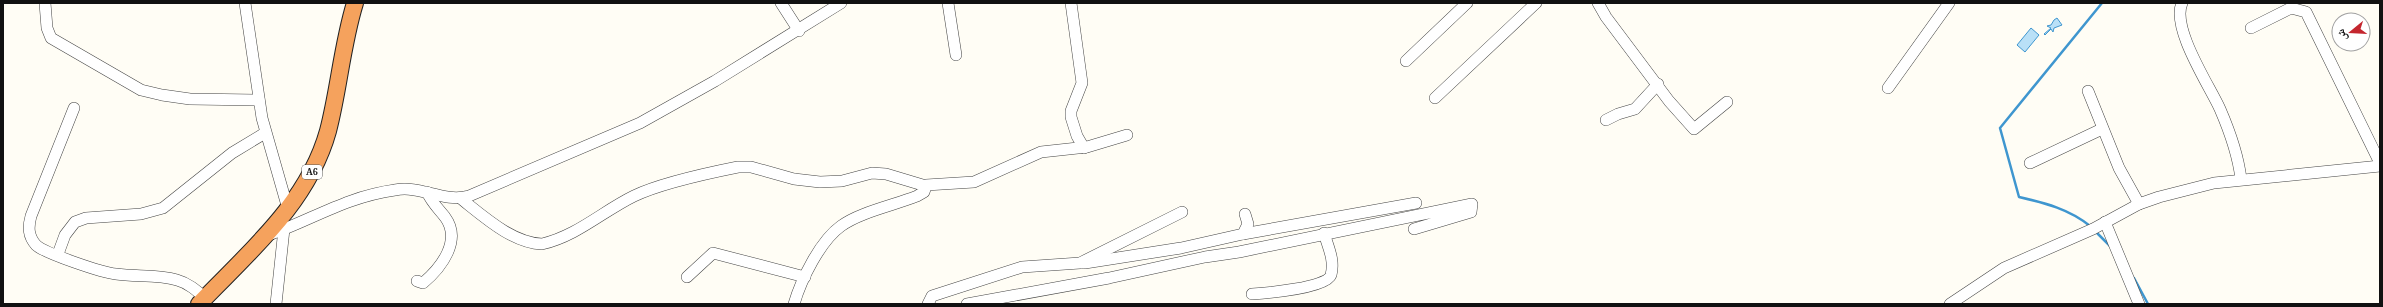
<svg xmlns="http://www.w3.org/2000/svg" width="2383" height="307" font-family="'Noto Serif','Noto Naskh Arabic',serif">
  <rect width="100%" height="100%" fill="#fffdf5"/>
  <g fill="#b9e0f7" stroke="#3f96cf">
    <polygon points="2057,18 2062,25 2054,28 2053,32 2051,29 2045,35 2044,34 2051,28 2047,26 2051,25 2054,20"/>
    <polygon points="2031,28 2039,35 2025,52 2017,45"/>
  </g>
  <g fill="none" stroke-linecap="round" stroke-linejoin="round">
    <g stroke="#3f96cf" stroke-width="2.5">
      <path d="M2090,226C2069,209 2045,203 2019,197L2000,128L2102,3"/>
      <polyline points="2095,231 2110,246"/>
      <polyline points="2134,278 2148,304"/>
    </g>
    <defs>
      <g id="minor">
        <polyline points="45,3 47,28 51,38 141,90 162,95 190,99 259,100"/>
        <polyline points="245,3 262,118 288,209"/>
        <polyline points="781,3 799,31"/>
        <polyline points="948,3 956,55"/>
        <polyline points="1071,3 1082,83 1071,111 1071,117 1077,136 1084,148"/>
        <polyline points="1598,3 1606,17 1669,101 1694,129 1727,102"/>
        <path d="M2182,3C2171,28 2209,85 2220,109C2230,132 2238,154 2241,179"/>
        <polyline points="2251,28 2291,8 2306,12 2380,163"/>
        <polyline points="1406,61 1467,3"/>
        <polyline points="1888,88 1949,3"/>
        <polyline points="2088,91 2119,168 2139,204"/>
        <polyline points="1435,98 1536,3"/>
        <path d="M74,108L31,216C28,227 28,236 36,245C44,253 103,273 116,274C136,277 157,274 177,280C188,283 196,290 205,298"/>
        <polyline points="1606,120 1618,114 1635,109 1658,84"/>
        <polyline points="2030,163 2102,129"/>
        <polyline points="926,185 974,182 1041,152 1087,147 1127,135"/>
        <path d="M460,198C483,216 512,243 542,244C577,236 603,211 634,196C661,183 708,173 738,167H751L794,179L820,182L842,181L872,173L886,174L926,186L924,192L917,196C895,205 860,212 841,226C820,241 801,280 794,304"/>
        <polyline points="2105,222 2139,304"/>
        <polyline points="1243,234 1416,203"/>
        <path d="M266,236C312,220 345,197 395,190C421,185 443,203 469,196L640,123L715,81L841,3"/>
        <polyline points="58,254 65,235 75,222 86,218 141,214 163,208 232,153 265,133"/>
        <polyline points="1085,263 1181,248 1243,234 1248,224 1245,214"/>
        <polyline points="687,277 713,253 805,277"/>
        <path d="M417,281L423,283C442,267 462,240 445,217C438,208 432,203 427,192"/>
        <path d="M1252,294C1266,293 1327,288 1331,275C1335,260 1328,247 1324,233"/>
        <polyline points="276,304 284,229"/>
        <polyline points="928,304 932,296 1022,267 1080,263 1182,212"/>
        <polyline points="967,304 1109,278 1205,257 1239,252 1472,204 1471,212 1414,229"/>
        <polyline points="1950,304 2004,268 2093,229 2139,204 2159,197 2214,183 2380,166"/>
      </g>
      <path id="highway" d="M199,304C249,252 308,203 328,131C339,89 342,45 355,3"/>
    </defs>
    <use href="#minor" stroke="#444" stroke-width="12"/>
    <use href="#highway" stroke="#222" stroke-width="18"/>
    <use href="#minor" stroke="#fff" stroke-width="11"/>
    <use href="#highway" stroke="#f5a25d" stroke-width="16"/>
  </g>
  <g text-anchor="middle" stroke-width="4" stroke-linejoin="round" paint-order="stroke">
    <rect fill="#fff" stroke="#585858" stroke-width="1" x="302" y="165" width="20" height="14" rx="3"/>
    <g font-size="9" font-weight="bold" fill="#111">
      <text x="312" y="175">A6</text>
    </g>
  </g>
  <rect width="2383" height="307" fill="none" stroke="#111111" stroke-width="8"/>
  <g transform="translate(2351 32) rotate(252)"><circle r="19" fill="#ffffff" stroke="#a0a0a0"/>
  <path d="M0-3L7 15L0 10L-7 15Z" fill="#c4262e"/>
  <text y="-6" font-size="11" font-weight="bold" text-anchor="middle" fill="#111111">ش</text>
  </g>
</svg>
